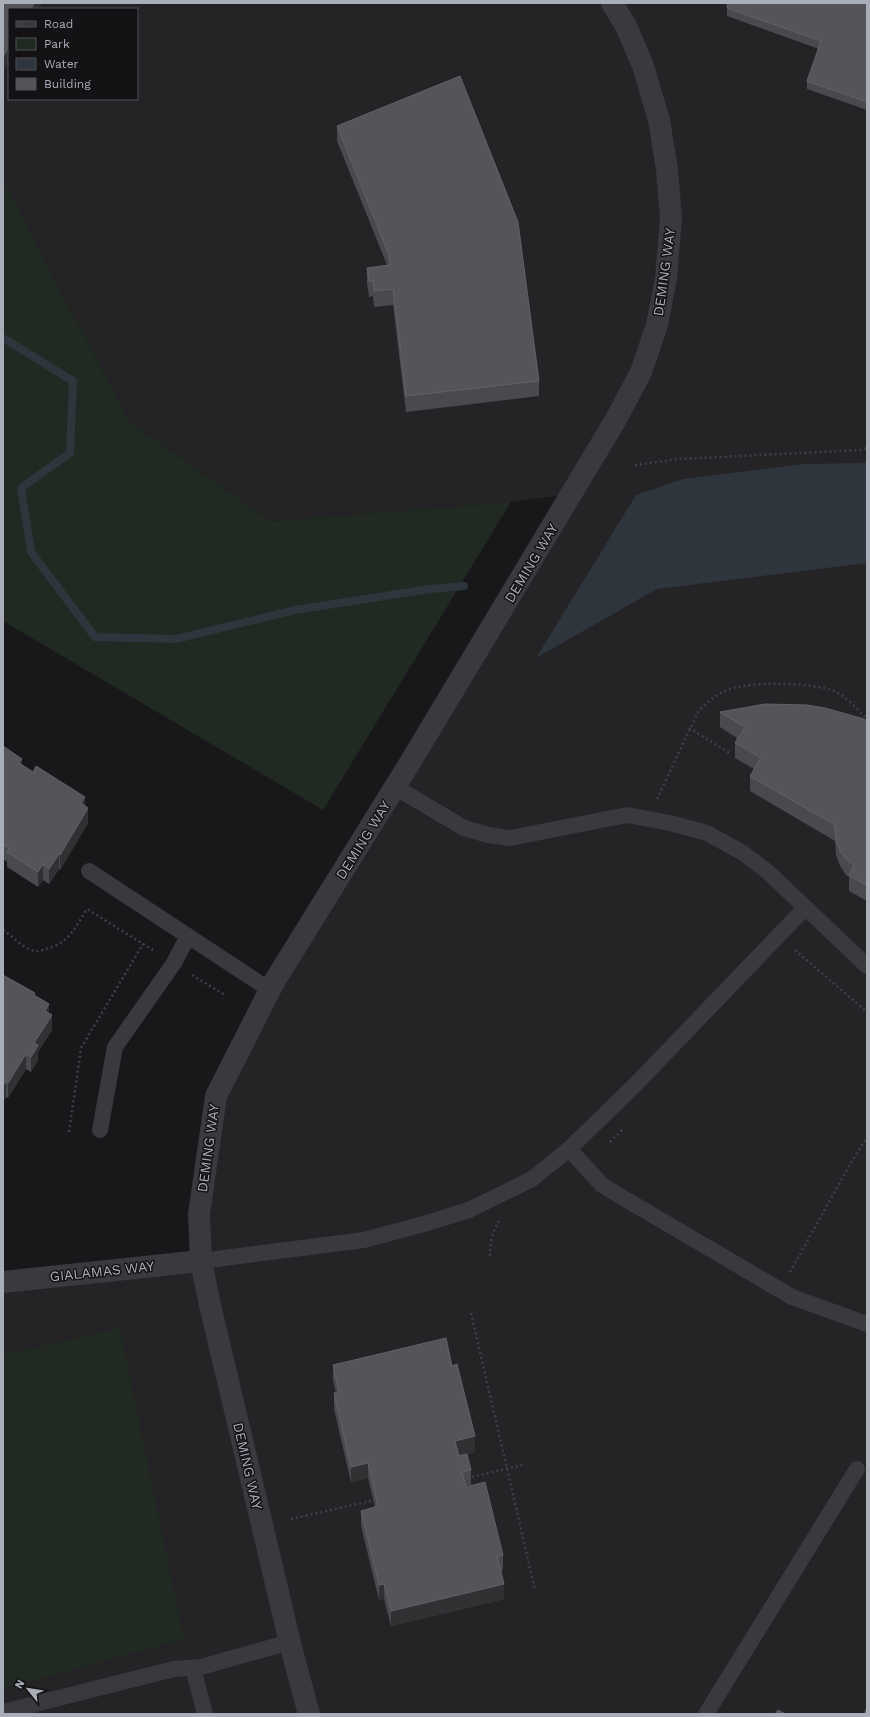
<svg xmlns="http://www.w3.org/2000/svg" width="870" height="1717" font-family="'Work Sans',sans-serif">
  <rect width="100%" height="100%" fill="#181719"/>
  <path fill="#242326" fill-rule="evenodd" d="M3,3H867V1714H3V1282L201,1261L216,1096L572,494L511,502L270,521L129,421L3,180ZM9,9H137V99H9Z"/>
  <g fill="#212923">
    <polygon points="3,180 129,421 270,521 511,502 323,810 3,621"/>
    <polygon points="120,1328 184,1639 3,1689 3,1355"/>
  </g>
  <polygon fill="#2e353d" points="867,462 867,563 657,589 536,658 636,495 683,479 804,464 863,463"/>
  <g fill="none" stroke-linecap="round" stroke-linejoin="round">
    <polyline stroke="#2e353d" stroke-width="8" points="3,338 73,381 70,453 21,488 31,552 95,637 176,639 295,610 430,589 464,586"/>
    <g stroke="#3f4045" stroke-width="2.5" stroke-dasharray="2 3" stroke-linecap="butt">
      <polyline points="635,465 679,459 861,450 867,448"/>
      <polyline points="689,728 731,754"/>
      <path d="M657,799L698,712C706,703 715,695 727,690C749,681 811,682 834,691C846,696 857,709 867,719"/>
      <path d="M3,930C12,936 23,948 34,951C38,952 43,950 46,949C69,943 75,928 87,909L156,952"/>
      <polyline points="795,950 867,1012"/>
      <polyline points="192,975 225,995"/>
      <polyline points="69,1132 81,1048 143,944"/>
      <polyline points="610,1142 622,1130"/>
      <path d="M490,1256C490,1243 492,1232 499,1221"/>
      <polyline points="790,1272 849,1166 867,1137"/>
      <polyline points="471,1313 535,1590"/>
      <polyline points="472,1477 526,1464"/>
      <polyline points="291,1519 371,1501"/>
    </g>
    <g stroke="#39393e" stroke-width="16">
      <polyline points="395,787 464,828 488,835 510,838 627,815 670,823 707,833 743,853 768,872 867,966"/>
      <polyline points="89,871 270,990"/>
      <polyline points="100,1130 115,1047 174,963 188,936"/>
      <polyline points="569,1149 602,1185 620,1196 792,1297 867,1324"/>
      <polyline points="201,1261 364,1240 424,1224 469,1210 532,1179 569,1149 634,1086 805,908"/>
      <polyline points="193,1668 205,1714"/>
      <polyline points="3,1712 174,1669 201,1667 290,1642"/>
      <polyline points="706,1714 857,1469"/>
    </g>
    <polyline stroke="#39393e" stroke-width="22" points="3,1282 201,1261"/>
    <polyline stroke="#39393e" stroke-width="22" points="309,1714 291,1647 210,1305 201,1261 199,1214 216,1096 274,982 411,761 615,421 641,372 657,325 666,278 671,218 667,170 659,120 643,66 626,26 612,3"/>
  </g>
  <g fill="#494a4e">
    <polygon points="867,3 867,110 807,89 807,81 819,49 727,16 727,8"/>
    <polygon points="337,126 539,381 539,396 406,412 393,305 374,307 373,296 369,297 367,283 367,268 387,265 337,141"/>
    <polygon points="720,712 867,721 867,901 849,891 849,877 846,875 840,866 836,855 835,841 750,791 750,776 754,769 735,758 735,743 737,738 720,727"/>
    <polygon points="3,746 22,765 85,806 88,823 60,870 59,869 49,884 43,880 38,887 7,867 7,862 3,859"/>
    <polygon points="3,975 35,996 49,1013 52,1030 38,1052 38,1060 31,1072 26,1069 8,1098 6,1097 3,1101"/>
    <polygon points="333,1365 452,1366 475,1452 459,1456 471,1470 471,1485 466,1486 503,1555 503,1570 500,1571 504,1599 391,1626 384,1599 379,1600 361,1526 361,1511 375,1507 368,1478 351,1482 334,1409 334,1393 336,1393 333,1380"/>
  </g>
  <g fill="#313134">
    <polygon points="34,3 43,3 39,9 31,9"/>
    <polygon points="9,46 9,62 3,72 3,57"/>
    <polygon points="22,759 22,774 19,763"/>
    <polygon points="85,797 85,812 81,803"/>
    <polygon points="88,808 88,823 60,870 60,855"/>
    <polygon points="59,854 59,869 49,884 49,869"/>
    <polygon points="43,864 43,880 38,887 38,872"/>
    <polygon points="49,1004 49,1020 45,1011"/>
    <polygon points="52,1015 52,1030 38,1052 38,1060 31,1072 31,1057 34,1043"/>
    <polygon points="26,1054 26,1069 8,1098 8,1083"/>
    <polygon points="6,1081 6,1097 3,1101 3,1086"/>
    <polygon points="475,1436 475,1452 455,1456 455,1441"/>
    <polygon points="368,1463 368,1478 351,1482 351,1467"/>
    <polygon points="384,1584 384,1599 379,1600 379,1585"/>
    <polygon points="504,1584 504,1599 391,1626 391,1611"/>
  </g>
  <g fill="#54545a" stroke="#616268">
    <polygon points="3,3 34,3 31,9 9,9 9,46 3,57"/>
    <polygon points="728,3 867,3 867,102 807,81 821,41 727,8"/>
    <polygon points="460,76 518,222 539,381 406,396 393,289 374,291 373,281 369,281 367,268 390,265 389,255 337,126"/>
    <polygon points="765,704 807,705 825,708 864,719 867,721 867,886 849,875 854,866 846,859 840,851 836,840 835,825 750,776 761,758 735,743 745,727 720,712"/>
    <polygon points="3,746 22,759 19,763 33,772 36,766 85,797 81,803 88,808 60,855 59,854 49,869 43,864 38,872 7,852 9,848 3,844 3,845"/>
    <polygon points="3,975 35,993 34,995 49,1004 45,1011 52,1015 34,1043 38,1045 31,1057 26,1054 8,1083 6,1081 3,1086"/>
    <polygon points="446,1338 452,1366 457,1364 475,1436 455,1441 459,1456 467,1454 471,1470 462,1472 466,1487 485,1482 503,1555 497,1556 504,1584 391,1611 384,1584 379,1585 361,1511 378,1506 368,1463 351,1467 334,1393 339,1392 333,1365"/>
    <polygon points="867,1708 867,1714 864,1714"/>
    <polygon points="778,1710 785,1714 775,1714"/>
  </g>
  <g text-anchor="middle" stroke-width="3" stroke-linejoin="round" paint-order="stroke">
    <g font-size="14" fill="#aaaeb9" stroke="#131215">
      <text transform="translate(664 272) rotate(-82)" y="5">DEMING WAY</text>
      <text transform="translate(531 563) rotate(-59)" y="5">DEMING WAY</text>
      <text transform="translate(363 840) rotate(-58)" y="5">DEMING WAY</text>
      <text transform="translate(208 1148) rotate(-82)" y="5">DEMING WAY</text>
      <text transform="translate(102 1271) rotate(-6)" y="5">GIALAMAS WAY</text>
      <text transform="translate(248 1466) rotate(77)" y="5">DEMING WAY</text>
    </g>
  </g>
  <rect width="870" height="1717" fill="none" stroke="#aaaeb9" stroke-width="8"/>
  <rect x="8" y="8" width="130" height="92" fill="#131215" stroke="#4f5057"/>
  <rect x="16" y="21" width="20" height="6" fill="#39393e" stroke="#4f5057"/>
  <text x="44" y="28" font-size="12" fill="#aaaeb9">Road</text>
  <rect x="16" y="38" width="20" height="12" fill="#212923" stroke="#4f5057"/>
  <text x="44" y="48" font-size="12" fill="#aaaeb9">Park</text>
  <rect x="16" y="58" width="20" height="12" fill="#2e353d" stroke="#4f5057"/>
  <text x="44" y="68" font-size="12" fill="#aaaeb9">Water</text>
  <rect x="16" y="78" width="20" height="12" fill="#54545a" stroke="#4f5057"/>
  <text x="44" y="88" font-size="12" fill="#aaaeb9">Building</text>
  <g transform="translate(28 1689) rotate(300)" stroke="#131215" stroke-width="3" paint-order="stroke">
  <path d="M0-3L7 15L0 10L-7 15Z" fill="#aaaeb9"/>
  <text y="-6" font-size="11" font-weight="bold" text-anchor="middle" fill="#aaaeb9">N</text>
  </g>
</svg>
